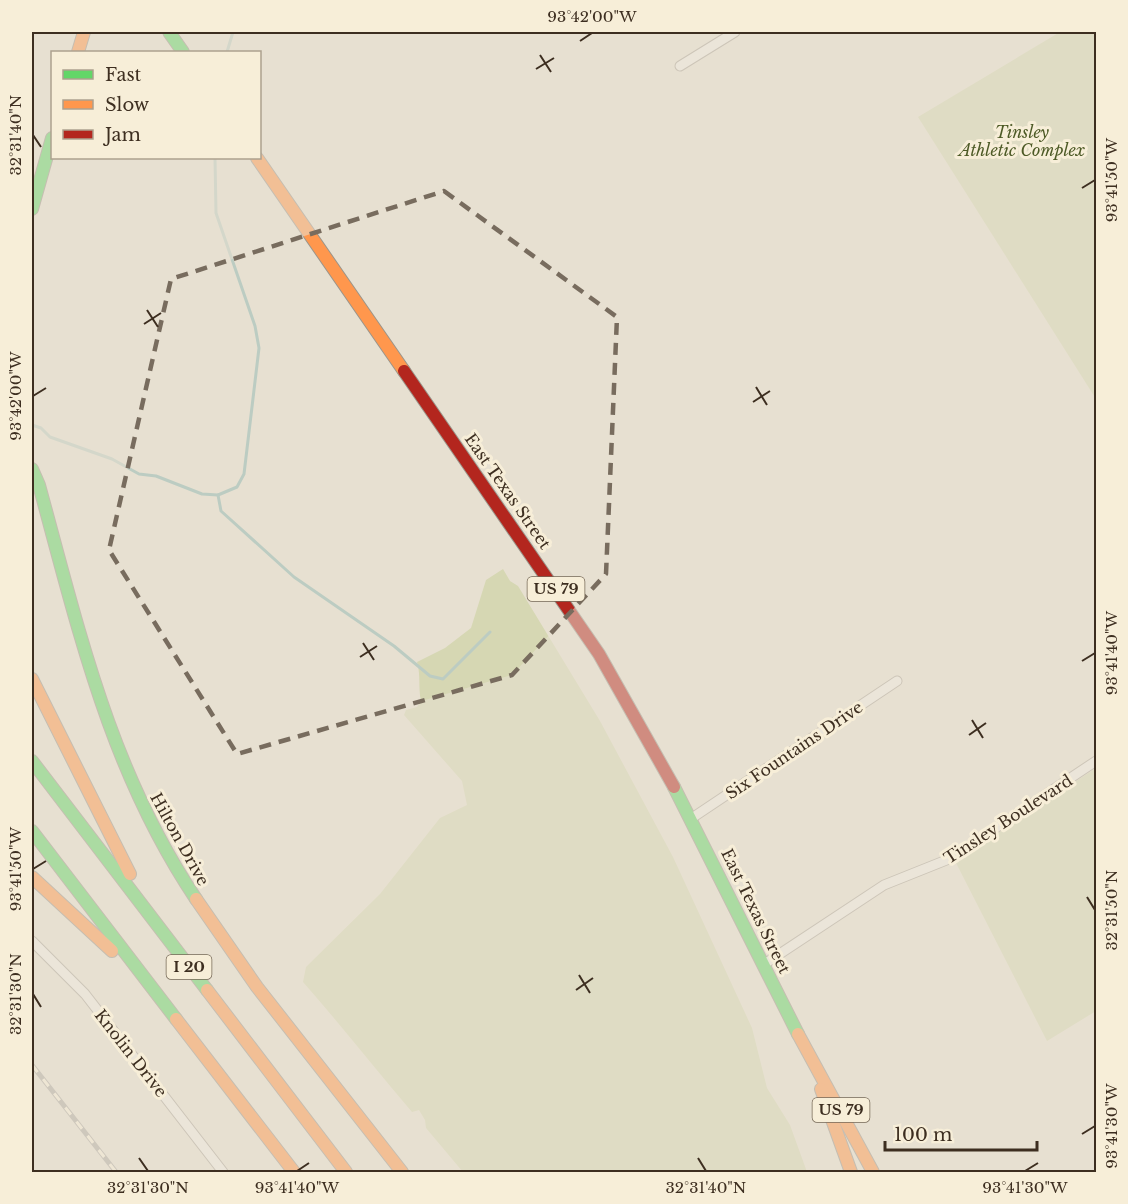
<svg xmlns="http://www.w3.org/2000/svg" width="1128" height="1204" font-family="'Libre Baskerville',serif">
  <rect width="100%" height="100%" fill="#e7e0d1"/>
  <g fill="#d6d7b3">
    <polygon points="1060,32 1096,32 1096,399 918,117"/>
    <path d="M503,569L510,581L518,586L600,721L673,857L752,1028L767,1088L790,1125L807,1172H463L426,1128L425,1120L419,1110L412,1112C375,1069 341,1025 303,982L306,967L380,894L440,818L467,805L462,781L404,715L406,710L417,707L421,701C418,687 421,676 417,662L445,648L471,628L486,580Z"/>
    <polygon points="1096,768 1096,1011 1047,1041 955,861"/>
  </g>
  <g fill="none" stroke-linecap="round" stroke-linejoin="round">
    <g stroke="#bcccc2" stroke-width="3">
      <polyline points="227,52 233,32"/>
      <polyline points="32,425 41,428 50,437 112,459 139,474 156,476 202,494 218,495 237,487 244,474 259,348 255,326 216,213 215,158"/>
      <polyline points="218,495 221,511 294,577 394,646 430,676 443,679 490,632"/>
    </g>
    <defs>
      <g id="street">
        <polyline points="680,66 735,32"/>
        <polyline points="692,818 897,681"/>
        <polyline points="32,941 85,994 223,1172"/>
        <polyline points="763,965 884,885 949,859 1096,761"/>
      </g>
      <g id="fast">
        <polyline points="169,32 183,52"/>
        <polyline points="32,209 52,138"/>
        <path d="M32,469L39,485C79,631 110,771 196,899"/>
        <polyline points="32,761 207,990"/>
        <polyline points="674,787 798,1034"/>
        <polyline points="32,831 176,1019"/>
      </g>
      <g id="slow">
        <polyline points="78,52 84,32"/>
        <polyline points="257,158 404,371"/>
        <polyline points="32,679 130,874"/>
        <polyline points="32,877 112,951"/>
        <polyline points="196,899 257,987 402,1172"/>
        <polyline points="207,990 346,1172"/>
        <polyline points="176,1019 294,1172"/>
        <polyline points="798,1034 873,1172"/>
        <polyline points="821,1089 851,1172"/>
      </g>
      <polyline id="jam" points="404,371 599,654 674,787"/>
    </defs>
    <use href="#street" stroke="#ada599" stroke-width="11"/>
    <use href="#fast" stroke="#9c958a" stroke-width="14"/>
    <use href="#slow" stroke="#9c958a" stroke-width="14"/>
    <use href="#jam" stroke="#9c958a" stroke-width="14"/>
    <use href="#street" stroke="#efebe3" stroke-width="9"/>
    <use href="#fast" stroke="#63d668" stroke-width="12"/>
    <use href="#slow" stroke="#ff974d" stroke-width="12"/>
    <use href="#jam" stroke="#b3261e" stroke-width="12"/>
    <defs>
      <polyline id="rail" points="32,1065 116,1172"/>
    </defs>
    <use href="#rail" stroke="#afaaa2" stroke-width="5"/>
    <use href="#rail" stroke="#f7eed8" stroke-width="3" stroke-dasharray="9" stroke-linecap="butt"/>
  </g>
  <path d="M0 0H1128V1204H0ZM444,191L617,317L606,574L512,675L237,754L109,550L171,279Z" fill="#e7e0d1" fill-opacity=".55" fill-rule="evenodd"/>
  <path fill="none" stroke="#786c5e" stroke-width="4.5" stroke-dasharray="12 8" stroke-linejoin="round" d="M444,191L617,317L606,574L512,675L237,754L109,550L171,279Z"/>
  <path fill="none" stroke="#3d2e20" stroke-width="2" d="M580,41L592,33M540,55L551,72M536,69L554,58M33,135L41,147M1082,188L1095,180M147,310L158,327M144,324L161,313M756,387L767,405M33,396L46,388M753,402L770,391M363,643L374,660M360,657L377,646M1082,661L1095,653M972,720L983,738M969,735L986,723M33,869L46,861M1087,897L1095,910M579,975L590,993M576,990L593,978M33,994L41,1007M1082,1134L1095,1126M139,1158L148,1171M698,1158L706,1171M297,1171L309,1163M1025,1171L1038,1163"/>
  <g text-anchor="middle" stroke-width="6" stroke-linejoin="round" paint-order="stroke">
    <g fill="#f7eed8" stroke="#756857" stroke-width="1.5">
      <rect x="527.5" y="577" width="57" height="24" rx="4.5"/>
      <rect x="166.5" y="955" width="45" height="24" rx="4.5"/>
      <rect x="812.5" y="1098" width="57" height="24" rx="4.5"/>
    </g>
    <g font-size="15" font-weight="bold" fill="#3d2e20">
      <text x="556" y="594">US 79</text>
      <text x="189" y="972">I 20</text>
      <text x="841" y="1115">US 79</text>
    </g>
    <g font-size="16" font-style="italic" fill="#4d5a26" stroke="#f7eed8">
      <text x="1022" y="138">Tinsley<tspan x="1022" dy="18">Athletic Complex</tspan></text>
    </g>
    <g font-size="16" fill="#3d2e20" stroke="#f7eed8">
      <text transform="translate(508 491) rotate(55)" y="6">East Texas Street</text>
      <text transform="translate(794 750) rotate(-34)" y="6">Six Fountains Drive</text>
      <text transform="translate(1008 819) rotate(-33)" y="6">Tinsley Boulevard</text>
      <text transform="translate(180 839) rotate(61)" y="6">Hilton Drive</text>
      <text transform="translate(756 911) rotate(64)" y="6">East Texas Street</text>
      <text transform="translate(131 1053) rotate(52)" y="6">Knolin Drive</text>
    </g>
  </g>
  <rect width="1128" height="1204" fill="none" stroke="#f7eed8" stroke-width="66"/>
  <rect x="51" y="51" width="210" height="108" fill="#f7eed8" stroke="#ada18e" stroke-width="1.5"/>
  <rect x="63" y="70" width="30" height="9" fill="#63d668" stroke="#ada18e" stroke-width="1.5"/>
  <text x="105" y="81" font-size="18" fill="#3d2e20">Fast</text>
  <rect x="63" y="100" width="30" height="9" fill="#ff974d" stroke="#ada18e" stroke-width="1.5"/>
  <text x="105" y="111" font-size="18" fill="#3d2e20">Slow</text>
  <rect x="63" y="130" width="30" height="9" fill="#b3261e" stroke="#ada18e" stroke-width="1.5"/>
  <text x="105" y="141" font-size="18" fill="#3d2e20">Jam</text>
  <path d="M885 1141v9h152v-9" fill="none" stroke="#3d2e20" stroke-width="3"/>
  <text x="894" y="1141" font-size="18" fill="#3d2e20" stroke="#f7eed8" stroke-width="4.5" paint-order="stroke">100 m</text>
  <rect x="33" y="33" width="1062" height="1138" fill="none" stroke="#3d2e20" stroke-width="2"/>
  <g font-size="15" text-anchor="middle" fill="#3d2e20">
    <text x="592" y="22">93°42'00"W</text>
    <text transform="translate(16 135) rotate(-90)" y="5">32°31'40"N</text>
    <text transform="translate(1112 180) rotate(-90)" y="5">93°41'50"W</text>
    <text transform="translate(16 396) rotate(-90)" y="5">93°42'00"W</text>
    <text transform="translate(1112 653) rotate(-90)" y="5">93°41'40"W</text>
    <text transform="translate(16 869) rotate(-90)" y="5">93°41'50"W</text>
    <text transform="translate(1112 910) rotate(-90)" y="5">32°31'50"N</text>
    <text transform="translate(16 994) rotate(-90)" y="5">32°31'30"N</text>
    <text transform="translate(1112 1126) rotate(-90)" y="5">93°41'30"W</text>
    <text x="148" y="1193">32°31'30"N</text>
    <text x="297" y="1193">93°41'40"W</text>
    <text x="706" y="1193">32°31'40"N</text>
    <text x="1025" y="1193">93°41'30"W</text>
  </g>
</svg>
